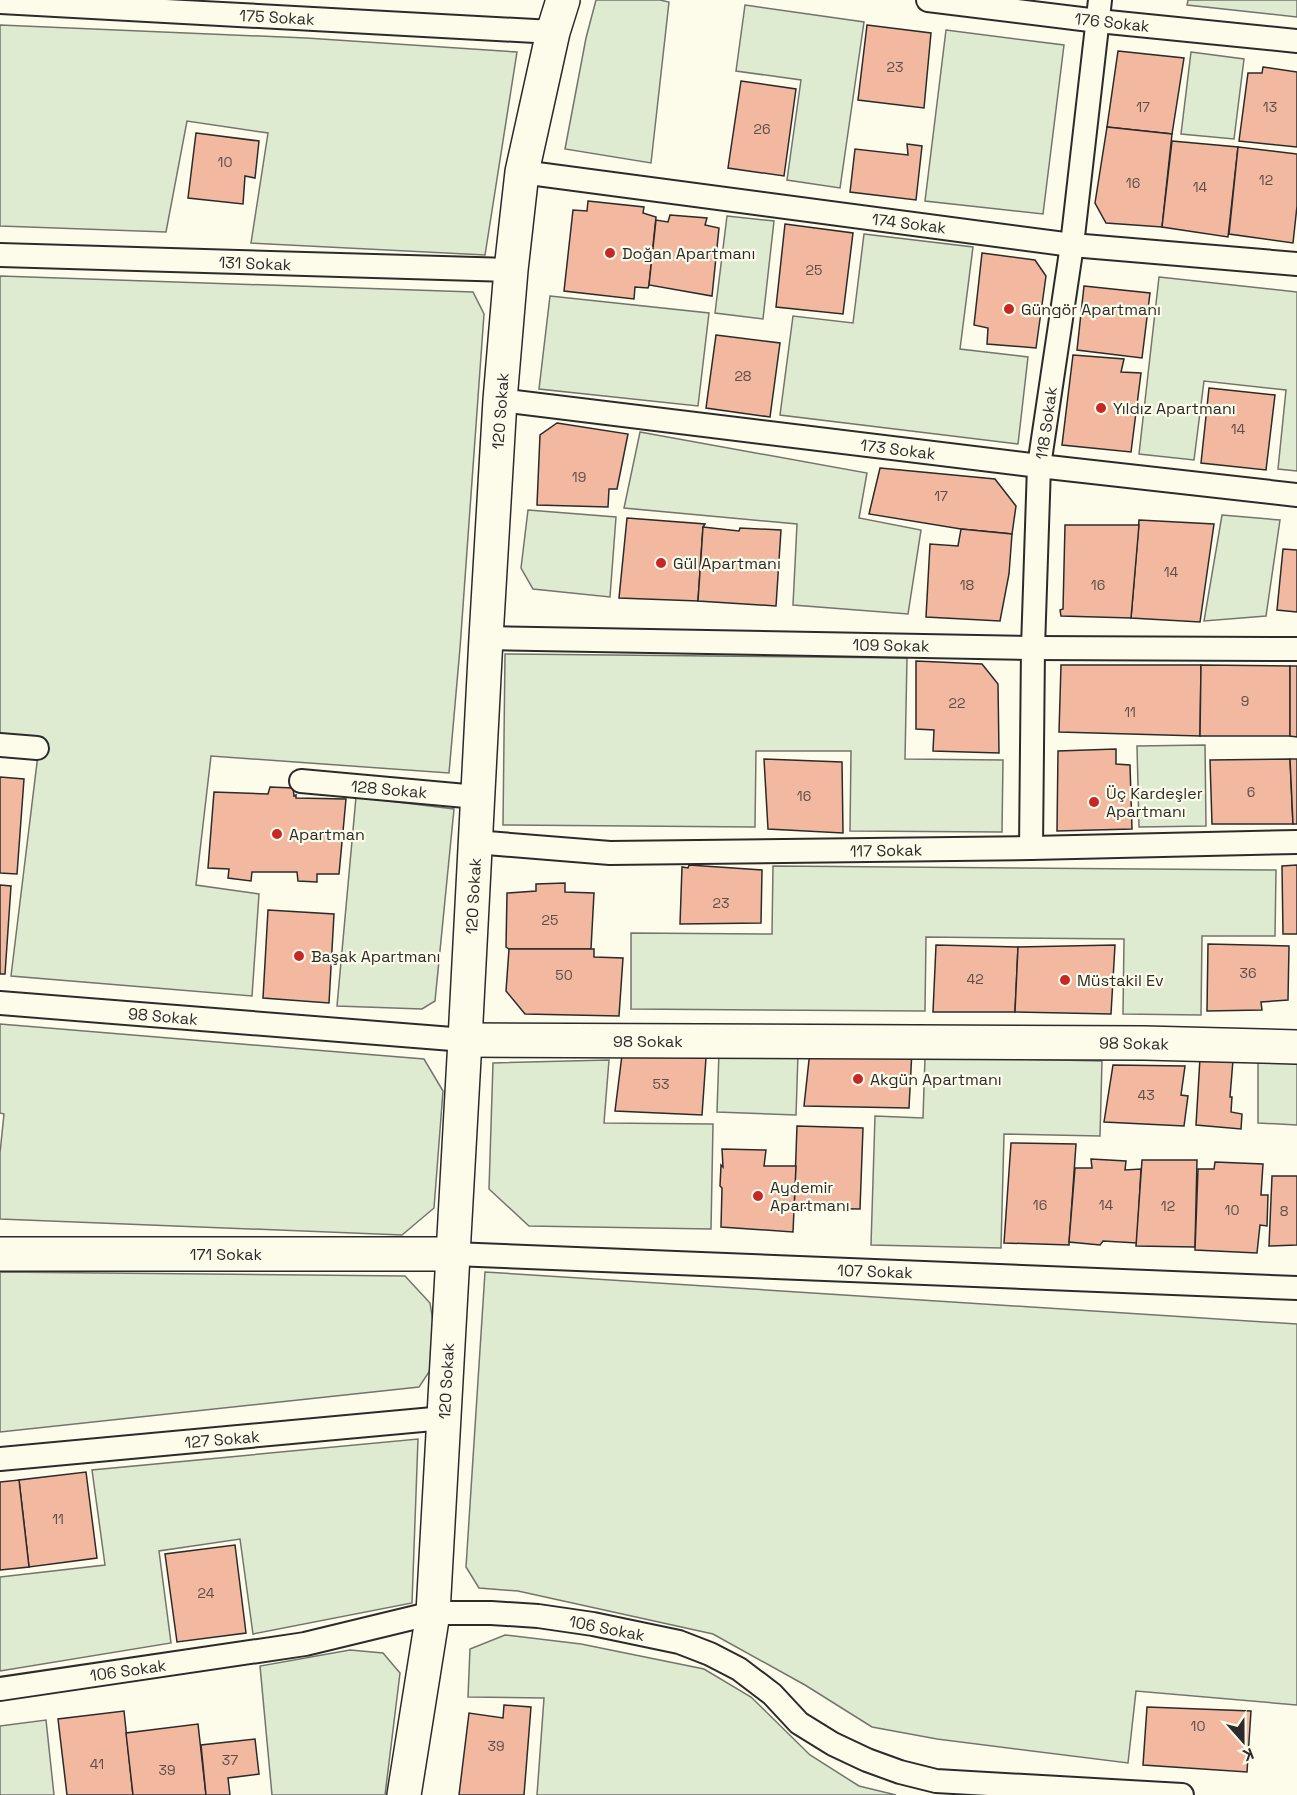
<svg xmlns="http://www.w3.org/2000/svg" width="1297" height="1795" font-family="'Space Grotesk',sans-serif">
  <rect width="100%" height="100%" fill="#fdfbea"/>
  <g fill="#deebd1" stroke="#74746e" stroke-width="1.5">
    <polygon points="596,0 660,0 669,2 651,163 565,149 586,38"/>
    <polygon points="1188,0 1297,0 1297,17 1187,5"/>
    <polygon points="745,5 864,22 840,188 787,180 801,80 736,71"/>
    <polygon points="0,25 306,38 517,52 485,255 251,243 268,133 187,121 166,232 0,226"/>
    <polygon points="946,30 1064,45 1043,214 925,201"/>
    <polygon points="1191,52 1244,59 1234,139 1181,134"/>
    <polygon points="727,216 774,221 763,319 715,313"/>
    <polygon points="864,234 973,247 960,349 1028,357 1018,444 780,415 793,316 853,323"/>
    <polygon points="0,276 473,292 484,314 460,648 449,773 211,756 196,885 259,894 252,996 11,976 40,738 0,734"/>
    <polygon points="1159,277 1297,292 1297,471 1278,469 1286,390 1204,381 1194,460 1139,454"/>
    <polygon points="550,296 709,313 698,406 539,389"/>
    <polygon points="640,432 867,473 859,518 921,530 908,614 793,605 797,524 624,508"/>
    <polygon points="528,510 616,517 610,597 533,589 521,568"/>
    <polygon points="1222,515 1280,520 1266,616 1204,621"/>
    <polygon points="505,654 907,658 905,759 1003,760 1002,832 850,831 851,751 756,751 755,827 503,825"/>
    <polygon points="1205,745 1206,826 1139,827 1137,746"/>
    <polygon points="356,797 454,809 435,1001 422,1009 337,1006"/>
    <polygon points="773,866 1276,870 1275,936 1202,936 1201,1015 1123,1014 1124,939 926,937 925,1011 631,1009 631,933 772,934"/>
    <polygon points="0,1024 424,1059 443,1091 434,1208 402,1235 0,1219 0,1153 4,1114 0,1113"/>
    <polygon points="719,1052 798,1054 796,1115 717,1112"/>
    <polygon points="925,1057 1102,1061 1100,1136 1004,1134 1001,1248 871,1245 875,1116 923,1118"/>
    <polygon points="609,1060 604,1123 713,1124 711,1229 529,1226 489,1189 493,1063"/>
    <polygon points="1258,1061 1297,1064 1297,1125 1258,1123"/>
    <polygon points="0,1272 405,1276 430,1303 434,1328 431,1369 419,1387 0,1432"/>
    <polygon points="485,1272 1297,1324 1297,1705 1136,1691 1128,1763 937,1739 872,1727 805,1685 713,1634 518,1591 479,1588 466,1567"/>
    <polygon points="418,1439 412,1603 253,1634 240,1539 159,1551 171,1643 0,1671 0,1577 105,1565 92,1470"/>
    <polygon points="505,1635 581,1644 704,1669 751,1697 810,1755 859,1786 896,1795 537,1795 544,1698 468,1697 470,1649"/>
    <polygon points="350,1650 383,1653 400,1673 385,1795 272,1795 260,1666"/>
    <polygon points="46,1720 54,1795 0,1795 0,1726"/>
  </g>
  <g fill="#f2b8a0" stroke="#2b2b2b" stroke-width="1.5">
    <polygon points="867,25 931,33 924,108 858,100"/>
    <polygon points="1118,51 1184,58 1172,134 1107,127"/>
    <polygon points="1263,67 1297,72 1297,147 1239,141 1248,73 1262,73"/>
    <polygon points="741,81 796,89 784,176 728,168"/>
    <polygon points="1107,127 1172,134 1162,227 1106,223 1095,203"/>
    <polygon points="196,133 259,141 255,178 245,176 243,204 188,198"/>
    <polygon points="1172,141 1238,147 1228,237 1162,227"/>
    <polygon points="907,144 922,146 916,200 850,192 855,149 908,155"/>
    <polygon points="1238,147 1297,154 1297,206 1293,243 1229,234"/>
    <polygon points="588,201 644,207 643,213 656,217 649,285 648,288 635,287 634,299 564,291 573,210 587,211"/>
    <polygon points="670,215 707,218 705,225 719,228 712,296 649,285 656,220 668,222"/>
    <polygon points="785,224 853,233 843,314 776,307"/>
    <polygon points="982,253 1035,260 1046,276 1036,348 987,344 988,328 974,325"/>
    <polygon points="1084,286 1150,293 1142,358 1077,350"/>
    <polygon points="716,335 780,343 770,417 706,408"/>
    <polygon points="1073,355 1124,359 1121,372 1141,373 1131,452 1062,445"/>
    <polygon points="1209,388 1275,395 1266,470 1201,463"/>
    <polygon points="557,423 628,434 617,489 609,489 608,507 537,505 540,435"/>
    <polygon points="880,468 995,479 1016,506 1012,534 961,529 869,514"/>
    <polygon points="627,518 705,524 703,527 698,601 619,598"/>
    <polygon points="1139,520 1214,524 1200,622 1131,618"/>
    <polygon points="1065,525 1139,525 1131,618 1061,616 1060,610 1063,609"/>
    <polygon points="703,527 739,531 740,528 781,530 776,606 698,601"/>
    <polygon points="961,529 1012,534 1009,574 1000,621 926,617 930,544 958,546"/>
    <polygon points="1283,549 1297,550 1297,612 1277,610"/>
    <polygon points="916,661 982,664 998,684 999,753 933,751 934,730 916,729"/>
    <polygon points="1061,665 1201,665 1200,736 1059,732"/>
    <polygon points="1201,665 1290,666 1290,736 1200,736"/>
    <polygon points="1290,666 1297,666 1297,737 1290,736"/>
    <polygon points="1116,749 1116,764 1130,765 1132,829 1057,831 1058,751"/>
    <polygon points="764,759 842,762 843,833 768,829"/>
    <polygon points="1290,759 1293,824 1212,824 1210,760"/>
    <polygon points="1290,759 1297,759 1297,824 1293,824"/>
    <polygon points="0,777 24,779 17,874 0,873"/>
    <polygon points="270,787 293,788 294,796 296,795 296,798 346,799 339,874 317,874 317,882 298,881 297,872 252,872 251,881 228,878 229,869 208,868 214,792 268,794"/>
    <polygon points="689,865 762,870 761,923 680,924 682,867 688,868"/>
    <polygon points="1297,865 1297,934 1283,934 1282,866"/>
    <polygon points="565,883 565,892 594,893 591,949 509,949 506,947 507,893 536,891 536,884"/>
    <polygon points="0,885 11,886 5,974 0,974"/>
    <polygon points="268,910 334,914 329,1003 263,998"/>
    <polygon points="1208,944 1289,946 1288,1000 1261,1002 1262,1010 1207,1011"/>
    <polygon points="936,945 1018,947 1015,1012 933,1012"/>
    <polygon points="1115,945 1111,1014 1015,1012 1018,947"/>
    <polygon points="509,949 594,949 594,957 623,958 619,1016 525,1014 506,991"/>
    <polygon points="912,1050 909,1108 804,1106 810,1051"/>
    <polygon points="622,1055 706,1058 702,1115 615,1111"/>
    <polygon points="1200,1058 1233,1060 1230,1097 1232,1097 1231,1112 1242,1114 1241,1129 1196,1125"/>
    <polygon points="1113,1065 1185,1066 1181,1095 1188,1096 1184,1126 1104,1122"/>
    <polygon points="797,1126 863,1128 860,1209 794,1208"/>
    <polygon points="1011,1143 1076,1144 1069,1245 1004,1243"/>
    <polygon points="722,1149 766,1150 764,1166 796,1166 793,1232 721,1227 722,1188 720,1186 721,1165 723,1167"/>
    <polygon points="1091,1159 1126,1161 1125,1170 1141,1169 1137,1243 1103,1241 1100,1245 1069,1242 1075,1168 1092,1168"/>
    <polygon points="1142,1160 1197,1160 1195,1247 1136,1246"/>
    <polygon points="1215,1162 1263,1164 1261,1195 1268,1195 1267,1226 1260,1225 1257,1253 1195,1250 1198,1169 1214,1169"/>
    <polygon points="1272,1176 1297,1176 1297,1245 1269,1246"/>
    <polygon points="86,1472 97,1558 29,1567 19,1480"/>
    <polygon points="19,1480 29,1567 0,1570 0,1482"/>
    <polygon points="235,1545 246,1633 177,1642 165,1554"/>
    <polygon points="504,1705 531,1707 524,1795 459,1795 469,1713 503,1718"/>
    <polygon points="1147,1707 1251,1711 1247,1772 1143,1765"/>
    <polygon points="124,1711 133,1795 67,1795 58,1719"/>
    <polygon points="198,1724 206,1795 133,1795 126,1733"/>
    <polygon points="255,1739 259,1774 228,1778 230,1795 206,1795 201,1745"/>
  </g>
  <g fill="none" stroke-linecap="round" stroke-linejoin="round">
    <defs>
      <g id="lane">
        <polyline points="928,0 1098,21 1297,41"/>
        <polyline points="0,2 553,32"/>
        <polyline points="522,172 1072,245 1297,264"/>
        <polyline points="0,255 511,270"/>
        <polyline points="500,400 1039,466 1297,495"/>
        <polyline points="486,638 1033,648 1297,649"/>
        <polyline points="0,745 37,748"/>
        <polyline points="301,781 477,797"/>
        <polyline points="475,842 610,853 1031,848 1297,842"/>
        <polyline points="1031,848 1033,648 1039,466 1072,245 1100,0"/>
        <polyline points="0,1003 465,1040"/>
        <polyline points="453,1254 1297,1288"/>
        <polyline points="0,1459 444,1418"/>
        <polyline points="0,1689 305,1644 433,1613 491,1613 538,1616 593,1624 679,1642 710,1654 739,1669 772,1694 799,1723 833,1744 867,1760 900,1772 936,1781 1182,1795"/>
      </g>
      <g id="street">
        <polyline points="465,1040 1144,1043 1297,1047"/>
        <polyline points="0,1254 453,1254"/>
        <polyline points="404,1795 433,1613 465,1040 486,638 500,400 511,270 522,172 553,32 563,0"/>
      </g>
    </defs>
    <use href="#lane" stroke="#2b2b2b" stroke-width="26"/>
    <use href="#street" stroke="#2b2b2b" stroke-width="36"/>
    <use href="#lane" stroke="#fdfbea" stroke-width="22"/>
    <use href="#street" stroke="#fdfbea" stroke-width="33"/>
  </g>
  <g fill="#c62828" stroke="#fdfbea" stroke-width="2">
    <circle cx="610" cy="253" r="6"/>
    <circle cx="1009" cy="309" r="6"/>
    <circle cx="1101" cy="408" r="6"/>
    <circle cx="661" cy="563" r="6"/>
    <circle cx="1094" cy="802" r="6"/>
    <circle cx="277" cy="834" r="6"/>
    <circle cx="299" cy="956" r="6"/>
    <circle cx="1065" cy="980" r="6"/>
    <circle cx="858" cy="1079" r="6"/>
    <circle cx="758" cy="1196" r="6"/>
  </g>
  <g text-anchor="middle" stroke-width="4.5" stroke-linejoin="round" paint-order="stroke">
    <g font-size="14" fill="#5d4e48">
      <text x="895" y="72">23</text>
      <text x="1143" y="112">17</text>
      <text x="1270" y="112">13</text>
      <text x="762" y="134">26</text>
      <text x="225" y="167">10</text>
      <text x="1266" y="185">12</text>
      <text x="1133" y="188">16</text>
      <text x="1200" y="192">14</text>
      <text x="814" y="275">25</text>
      <text x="743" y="381">28</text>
      <text x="1238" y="434">14</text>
      <text x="579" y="482">19</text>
      <text x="941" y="501">17</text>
      <text x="1171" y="577">14</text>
      <text x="967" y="590">18</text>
      <text x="1098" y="590">16</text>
      <text x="1245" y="706">9</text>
      <text x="957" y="708">22</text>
      <text x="1130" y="717">11</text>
      <text x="1251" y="797">6</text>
      <text x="804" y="801">16</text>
      <text x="721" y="908">23</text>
      <text x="550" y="925">25</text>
      <text x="1248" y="978">36</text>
      <text x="564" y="980">50</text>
      <text x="975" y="984">42</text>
      <text x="661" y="1089">53</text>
      <text x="1146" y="1100">43</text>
      <text x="1040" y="1210">16</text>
      <text x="1106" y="1210">14</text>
      <text x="1168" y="1211">12</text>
      <text x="1232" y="1215">10</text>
      <text x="1284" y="1216">8</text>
      <text x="58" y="1524">11</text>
      <text x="206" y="1598">24</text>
      <text x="1198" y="1731">10</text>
      <text x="496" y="1751">39</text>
      <text x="230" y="1765">37</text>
      <text x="97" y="1769">41</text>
      <text x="167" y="1775">39</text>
    </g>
    <g font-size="16" fill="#2b2b2b" stroke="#fdfbea">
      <text transform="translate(277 17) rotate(3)" y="6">175 Sokak</text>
      <text transform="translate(1112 22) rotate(6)" y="6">176 Sokak</text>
      <text transform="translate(909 223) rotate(7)" y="6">174 Sokak</text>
      <text transform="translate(255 263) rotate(2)" y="6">131 Sokak</text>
      <text transform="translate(500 411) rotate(-86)" y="6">120 Sokak</text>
      <text transform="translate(1046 423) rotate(-82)" y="6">118 Sokak</text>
      <text transform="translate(898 449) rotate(7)" y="6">173 Sokak</text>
      <text transform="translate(891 645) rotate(1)" y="6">109 Sokak</text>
      <text transform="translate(389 789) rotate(5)" y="6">128 Sokak</text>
      <text transform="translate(886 850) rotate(-1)" y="6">117 Sokak</text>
      <text transform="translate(473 896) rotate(-87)" y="6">120 Sokak</text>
      <text transform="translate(163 1016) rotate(5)" y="6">98 Sokak</text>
      <text x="648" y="1047">98 Sokak</text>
      <text transform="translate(1134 1043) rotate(1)" y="6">98 Sokak</text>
      <text x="226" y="1260">171 Sokak</text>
      <text transform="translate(875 1271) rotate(2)" y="6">107 Sokak</text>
      <text transform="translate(446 1381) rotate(-87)" y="6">120 Sokak</text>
      <text transform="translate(222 1439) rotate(-5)" y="6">127 Sokak</text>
      <text transform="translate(607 1628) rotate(11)" y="6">106 Sokak</text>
      <text transform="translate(128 1670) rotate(-8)" y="6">106 Sokak</text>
    </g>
    <g font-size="16" fill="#2b2b2b" stroke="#fdfbea" text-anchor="start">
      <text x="622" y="259">Doğan Apartmanı</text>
      <text x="1021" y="315">Güngör Apartmanı</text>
      <text x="1113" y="414">Yıldız Apartmanı</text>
      <text x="673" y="569">Gül Apartmanı</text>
      <text x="1106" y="799">Üç Kardeşler<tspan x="1106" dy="18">Apartmanı</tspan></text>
      <text x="289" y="840">Apartman</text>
      <text x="311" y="962">Başak Apartmanı</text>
      <text x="1077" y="986">Müstakil Ev</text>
      <text x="870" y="1085">Akgün Apartmanı</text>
      <text x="770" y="1193">Aydemir<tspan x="770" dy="18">Apartmanı</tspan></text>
    </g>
  </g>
  <g transform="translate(1243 1741) rotate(159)" stroke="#fdfbea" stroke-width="4.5" paint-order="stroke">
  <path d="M0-4.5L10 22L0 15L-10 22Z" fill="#2b2b2b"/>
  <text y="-9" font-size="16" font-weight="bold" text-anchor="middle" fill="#2b2b2b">K</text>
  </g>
</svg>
